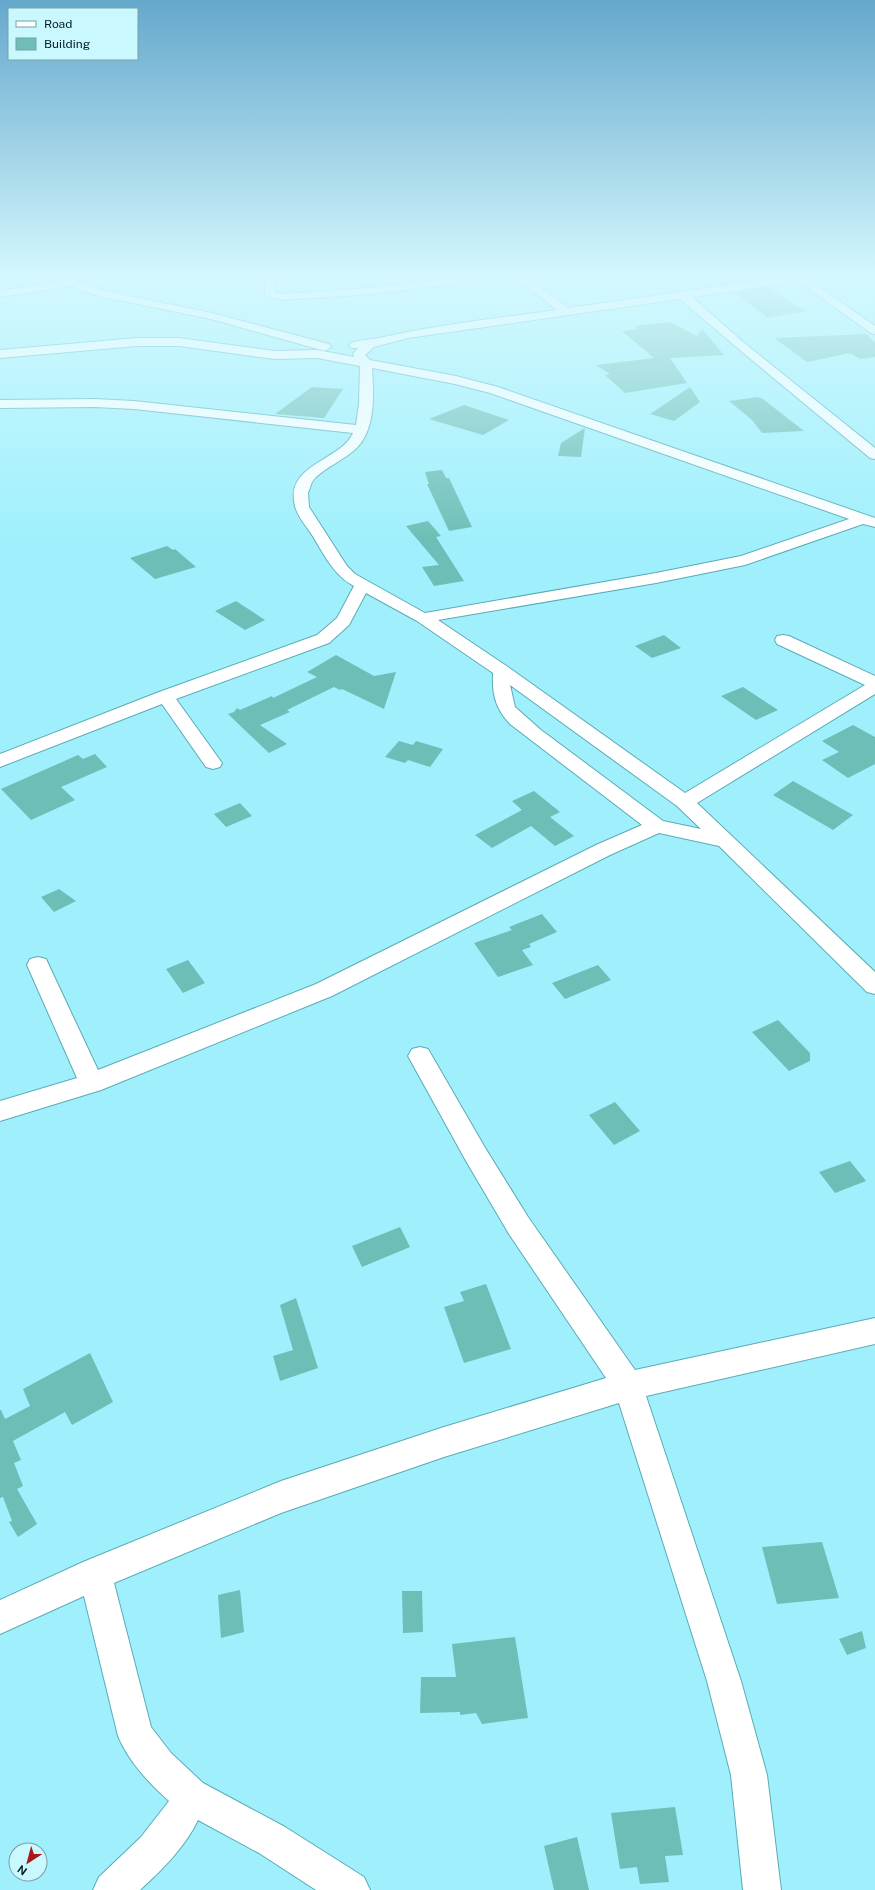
<svg xmlns="http://www.w3.org/2000/svg" width="875" height="1890" font-family="'Public Sans',sans-serif">
  <rect width="100%" height="100%" fill="#9ff0fc"/>
  <g fill="#6dbeb6">
    <polygon points="715,278 751,278 755,280 724,284"/>
    <polygon points="767,287 806,311 768,318 734,292"/>
    <polygon points="670,322 697,336 702,329 724,355 670,358 687,383 625,393 605,375 610,374 596,365 654,358 622,331 638,329 635,326"/>
    <polygon points="867,334 875,343 875,357 860,359 850,353 807,362 774,338"/>
    <polygon points="312,387 343,389 324,418 275,414"/>
    <polygon points="690,387 700,402 674,421 650,414"/>
    <polygon points="758,397 763,399 804,431 762,433 752,420 729,401"/>
    <polygon points="464,405 509,420 483,435 429,419"/>
    <polygon points="585,428 581,457 558,456 561,443"/>
    <polygon points="442,470 446,478 449,478 472,527 449,531 427,484 429,484 425,472"/>
    <polygon points="428,521 441,536 436,537 464,581 434,586 422,567 439,565 406,526"/>
    <polygon points="167,546 173,550 175,549 196,567 155,579 130,558"/>
    <polygon points="236,601 265,620 245,630 215,611"/>
    <polygon points="664,635 681,648 652,658 635,646"/>
    <polygon points="336,655 374,676 396,672 384,709 342,689 340,690 334,687 287,710 290,712 260,725 287,744 269,753 228,714 234,712 237,708 240,710 272,696 273,698 317,677 307,672"/>
    <polygon points="743,687 778,710 756,720 721,696"/>
    <polygon points="853,725 875,737 875,764 848,778 822,760 839,752 822,741"/>
    <polygon points="399,741 413,745 416,741 443,749 430,767 408,760 405,763 385,757"/>
    <polygon points="95,754 107,767 61,787 75,800 31,820 1,789 78,755 83,759"/>
    <polygon points="793,781 853,815 833,830 773,795"/>
    <polygon points="534,791 560,812 550,817 574,836 555,846 531,826 492,848 475,835 522,810 512,801"/>
    <polygon points="240,803 252,816 226,827 214,814"/>
    <polygon points="59,889 76,901 54,912 41,897"/>
    <polygon points="542,914 557,932 529,944 531,947 522,950 533,965 498,977 474,943 512,930 509,927"/>
    <polygon points="188,960 205,983 183,993 166,969"/>
    <polygon points="598,965 611,980 565,999 552,983"/>
    <polygon points="778,1020 810,1053 810,1061 789,1071 752,1032"/>
    <polygon points="615,1102 640,1131 614,1145 589,1115"/>
    <polygon points="850,1161 866,1181 835,1193 819,1172"/>
    <polygon points="400,1227 410,1247 362,1267 352,1246"/>
    <polygon points="486,1284 511,1349 464,1363 444,1307 464,1301 460,1292"/>
    <polygon points="296,1298 318,1368 280,1381 273,1356 293,1350 280,1305"/>
    <polygon points="90,1353 113,1402 72,1425 65,1412 13,1441 21,1460 14,1463 23,1486 17,1489 37,1524 18,1537 9,1522 12,1521 3,1497 0,1498 0,1410 1,1410 5,1419 30,1406 23,1389"/>
    <polygon points="822,1542 839,1598 777,1604 762,1547"/>
    <polygon points="240,1590 244,1632 221,1638 218,1595"/>
    <polygon points="402,1591 422,1591 423,1632 403,1633"/>
    <polygon points="862,1631 866,1648 847,1655 839,1639"/>
    <polygon points="515,1637 528,1718 482,1724 476,1713 460,1715 460,1712 420,1713 421,1677 456,1677 452,1644"/>
    <polygon points="675,1807 683,1855 665,1856 669,1882 640,1884 637,1867 620,1869 611,1813"/>
    <polygon points="577,1837 589,1890 554,1890 544,1846"/>
  </g>
  <g fill="none" stroke-linecap="round" stroke-linejoin="round">
    <defs>
      <g id="minor">
        <polygon points="55,278 69,278 105,291 212,313 329,344 331,347 325,351 211,319 98,296 72,286 0,297 0,291 60,282"/>
        <polygon points="265,278 275,278 275,292 281,294 359,289 453,278 484,278 479,281 359,295 281,300 266,296 265,294"/>
        <path d="M517,278H529L568,308L778,278H807L875,326V334L871,333L798,281L692,297L743,342L875,448V459L870,458L735,346L680,299L408,338L374,347L365,355L370,360L456,376L498,387L875,518V527L863,524L745,565L656,583L438,620L508,667L685,793L865,685L777,644L775,640L777,636L783,635L789,636L875,676V694L697,803L875,972V994L867,992L719,846L659,833L610,855L332,996L101,1090L0,1121V1101L77,1078L27,965L30,959L38,957L46,959L98,1070L316,984L596,845L642,825L510,724C495,708 492,694 493,673L417,621L366,593L349,625L329,643L176,699L222,763L220,767L213,769L206,767L162,704L0,767V754L159,692L317,635L337,618L354,586C333,575 324,554 312,535C307,527 297,516 295,506C284,464 341,461 353,433L134,409L95,407L0,408V400L95,399L134,401L356,425L359,404L360,366L317,358L275,359L179,346H137L0,358V350L137,338H179L275,351L317,350L354,357L353,354L358,348H351L349,345C352,340 377,339 384,337C441,324 499,318 557,310ZM372,368L455,384L490,393L849,519L741,556L656,573L425,613L355,574L347,566L309,507L308,493L312,482L316,477C327,467 341,461 352,452C376,434 374,396 372,368ZM510,685L677,806L701,829L663,821L541,730L515,707Z"/>
        <path d="M420,1047L428,1049L484,1146L528,1217L635,1370L875,1318V1344L646,1396L741,1681L767,1775L781,1890H743L731,1775L707,1681L619,1403L444,1457L281,1513L114,1583L151,1727L171,1753L203,1783L285,1827L364,1877L370,1890H316L259,1853L198,1820C185,1847 162,1870 140,1890H93L99,1877L141,1837L169,1801C148,1782 129,1762 118,1736L84,1596L0,1634V1600L83,1562L281,1481L444,1427L606,1378L509,1234L466,1161L408,1056L412,1049Z"/>
      </g>
    </defs>
    <use href="#minor" stroke="#5aabb6" stroke-width="2"/>
    <use href="#minor" fill="#fff" fill-rule="evenodd"/>
  </g>
  <linearGradient id="sky" x2="0" y2="1"><stop stop-color="#65a8cc"/><stop offset="0.51" stop-color="#d4f8fe"/><stop offset="1" stop-color="#d4f8fe" stop-opacity="0"/></linearGradient>
  <rect width="875" height="542" fill="url(#sky)"/>
  <rect x="8" y="8" width="130" height="52" fill="#c9f8fe" stroke="#79a1a6"/>
  <rect x="16" y="21" width="20" height="6" fill="#ffffff" stroke="#79a1a6"/>
  <text x="44" y="28" font-size="12" fill="#001e23">Road</text>
  <rect x="16" y="38" width="20" height="12" fill="#6dbeb6" stroke="#79a1a6"/>
  <text x="44" y="48" font-size="12" fill="#001e23">Building</text>
  <g transform="translate(28 1862) rotate(216)"><circle r="19" fill="#c9f8fe" stroke="#79a1a6"/>
  <path d="M0-3L7 15L0 10L-7 15Z" fill="#aa1719"/>
  <text y="-6" font-size="11" font-weight="bold" text-anchor="middle" fill="#001e23">N</text>
  </g>
</svg>
